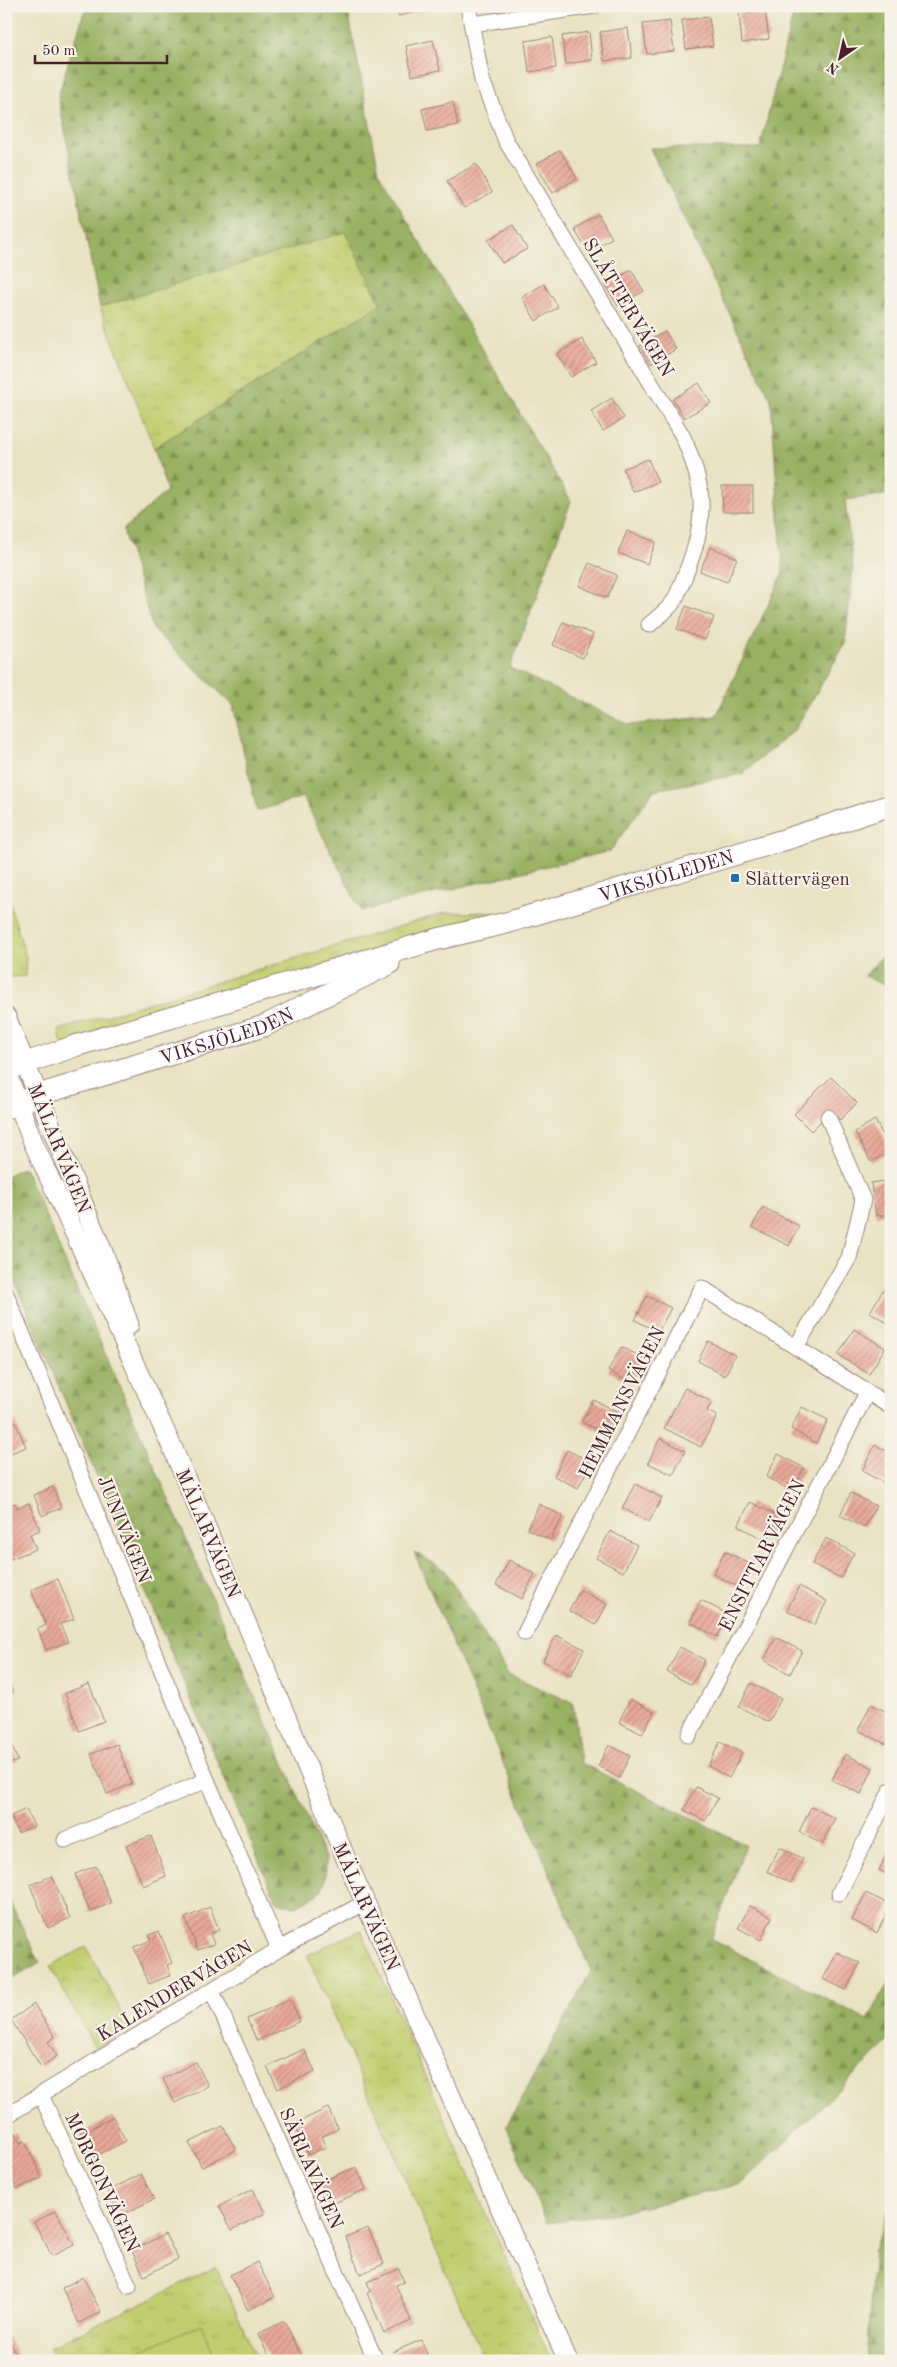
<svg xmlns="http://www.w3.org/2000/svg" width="897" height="2367" font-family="'Old Standard TT',serif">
  <defs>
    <pattern id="grass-tufts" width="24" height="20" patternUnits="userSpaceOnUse" patternTransform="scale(1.25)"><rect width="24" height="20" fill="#c1ce6f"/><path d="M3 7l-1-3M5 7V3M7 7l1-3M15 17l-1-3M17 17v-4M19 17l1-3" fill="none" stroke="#a7b060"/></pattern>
    <pattern id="forest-firs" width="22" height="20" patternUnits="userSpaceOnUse" patternTransform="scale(1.25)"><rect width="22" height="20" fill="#98b162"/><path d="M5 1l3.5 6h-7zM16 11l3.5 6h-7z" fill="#7e8f51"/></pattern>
    <pattern id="building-hatch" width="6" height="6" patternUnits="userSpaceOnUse" patternTransform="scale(1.25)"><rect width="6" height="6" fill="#e9a999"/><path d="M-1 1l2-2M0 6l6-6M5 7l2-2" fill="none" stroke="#bf897d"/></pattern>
  </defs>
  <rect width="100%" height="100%" fill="#f7f3e8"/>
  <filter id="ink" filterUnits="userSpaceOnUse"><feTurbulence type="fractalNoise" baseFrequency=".02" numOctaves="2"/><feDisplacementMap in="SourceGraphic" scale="10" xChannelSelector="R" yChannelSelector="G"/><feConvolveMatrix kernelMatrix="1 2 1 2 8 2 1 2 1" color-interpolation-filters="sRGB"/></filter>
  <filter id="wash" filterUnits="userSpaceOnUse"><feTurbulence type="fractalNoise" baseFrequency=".0096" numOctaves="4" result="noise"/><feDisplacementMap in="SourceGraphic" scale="20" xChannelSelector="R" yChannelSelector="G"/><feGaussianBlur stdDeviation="1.12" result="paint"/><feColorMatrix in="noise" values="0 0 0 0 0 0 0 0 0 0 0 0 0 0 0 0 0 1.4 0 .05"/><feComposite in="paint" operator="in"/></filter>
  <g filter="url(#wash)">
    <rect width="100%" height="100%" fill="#e9e3c3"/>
    <g fill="url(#grass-tufts)" stroke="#86764d">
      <polygon points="345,231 381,304 154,448 100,307"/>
      <polygon points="6,892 26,957 25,976 11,977 6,967"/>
      <polygon points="494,912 69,1046 61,1042 59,1030 444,913"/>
      <polygon points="361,1930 551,2361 485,2361 307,1955"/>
      <polygon points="86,1947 131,2029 95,2048 50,1966"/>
      <polygon points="216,2267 258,2361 55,2361 49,2348"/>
    </g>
    <g fill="url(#forest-firs)" stroke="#716846">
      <polygon points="86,6 347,6 379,172 571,501 510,668 629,725 716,716 783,573 771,400 650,148 760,148 795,6 891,6 891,494 845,500 853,569 845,644 795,729 742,774 654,790 610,851 361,911 303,797 257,811 233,705 153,629 123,530 167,491 154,448 381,304 345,232 100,307 58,96"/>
      <polygon points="891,945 891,989 865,976"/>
      <path d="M24,1167L326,1860C326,1893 323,1892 294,1907L276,1901L6,1261V1176Z"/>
      <polygon points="414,1552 445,1570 508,1674 573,1703 581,1763 746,1845 711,1939 868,2020 891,1978 891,2039 741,2184 623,2212 547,2222 506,2127 591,1971"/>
      <polygon points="6,1894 40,1963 6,1983"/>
      <polygon points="891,2203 891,2361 866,2361 874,2250"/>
    </g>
    <polygon fill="#c1ce6f" stroke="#86764d" points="201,2324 217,2361 143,2361 139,2351"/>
    <g id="blocks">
      <g fill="url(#building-hatch)">
        <polygon points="396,6 426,6 427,10 398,16"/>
        <polygon points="765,10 769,39 742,43 739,14"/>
        <polygon points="709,17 713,46 686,49 682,20"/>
        <polygon points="670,21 674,51 647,54 643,24"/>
        <polygon points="628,28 632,58 604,61 600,32"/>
        <polygon points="589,32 592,60 566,64 562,36"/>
        <polygon points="552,37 556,68 529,72 525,41"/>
        <polygon points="433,40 440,70 412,76 406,46"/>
        <polygon points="453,102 458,125 427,131 422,109"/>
        <polygon points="560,150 577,178 553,193 536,164"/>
        <polygon points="476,164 492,192 464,208 447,181"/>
        <polygon points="598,214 612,238 588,252 574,229"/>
        <polygon points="513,225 527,249 502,263 488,240"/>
        <polygon points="631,270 644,291 618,306 606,285"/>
        <polygon points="544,284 558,307 536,321 522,297"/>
        <polygon points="665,331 676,349 651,364 640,346"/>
        <polygon points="582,339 596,362 571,377 557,354"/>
        <polygon points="699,383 711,403 684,418 673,399"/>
        <polygon points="612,398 624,418 603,431 591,411"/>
        <polygon points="648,459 658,482 633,492 623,469"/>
        <polygon points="722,486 753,486 753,512 723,512"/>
        <polygon points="627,531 656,542 647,564 618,553"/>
        <polygon points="710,547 737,558 727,582 700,571"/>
        <polygon points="589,563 617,575 607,598 579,586"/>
        <polygon points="686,606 714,617 705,640 677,629"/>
        <polygon points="563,622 593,634 583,658 553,645"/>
        <polygon points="831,1077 857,1103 840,1120 831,1111 811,1131 794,1114"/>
        <polygon points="875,1120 891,1151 871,1162 855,1132"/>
        <polygon points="891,1180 891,1214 876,1216 871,1183"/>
        <polygon points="763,1207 799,1226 789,1246 752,1227"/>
        <polygon points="883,1290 891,1294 891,1325 870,1312"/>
        <polygon points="647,1296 671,1308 658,1332 635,1320"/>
        <polygon points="854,1329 885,1348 869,1374 838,1355"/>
        <polygon points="708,1341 735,1355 725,1376 698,1361"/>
        <polygon points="621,1347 644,1358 631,1383 608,1371"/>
        <polygon points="685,1388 712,1402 707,1411 717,1416 701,1447 664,1428"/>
        <polygon points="593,1400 617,1411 605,1434 582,1422"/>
        <polygon points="802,1407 828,1420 816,1443 791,1429"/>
        <polygon points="15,1421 26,1447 6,1455 6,1425"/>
        <polygon points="660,1438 685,1451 673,1475 648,1463"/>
        <polygon points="875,1445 891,1453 891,1479 888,1485 862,1471"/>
        <polygon points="567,1450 591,1462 578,1488 554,1476"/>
        <polygon points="778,1454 804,1468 792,1491 766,1477"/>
        <polygon points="635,1484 662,1498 649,1522 622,1508"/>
        <polygon points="53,1487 61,1508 42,1516 34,1495"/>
        <polygon points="851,1493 876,1506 864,1528 840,1515"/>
        <polygon points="750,1502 779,1516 767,1541 738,1526"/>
        <polygon points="15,1503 17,1508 29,1503 40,1530 30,1534 36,1549 8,1560 6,1506"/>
        <polygon points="539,1504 563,1516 550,1540 527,1529"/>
        <polygon points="610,1531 637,1545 623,1572 596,1558"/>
        <polygon points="826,1538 854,1553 841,1578 812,1564"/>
        <polygon points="725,1551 754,1566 742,1589 713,1574"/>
        <polygon points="509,1560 535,1574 522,1599 496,1585"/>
        <polygon points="58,1579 74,1619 60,1624 68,1642 46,1650 38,1629 46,1625 31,1590"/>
        <polygon points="799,1586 827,1601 814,1625 787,1610"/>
        <polygon points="580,1590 607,1604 596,1625 569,1611"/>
        <polygon points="701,1600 729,1615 717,1637 690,1622"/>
        <polygon points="556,1635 584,1649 571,1675 543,1661"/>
        <polygon points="776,1637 802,1651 790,1674 764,1660"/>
        <polygon points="680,1647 705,1660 692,1685 667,1672"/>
        <polygon points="6,1675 13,1693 6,1695"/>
        <polygon points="751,1683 781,1699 769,1722 739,1707"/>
        <polygon points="89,1684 104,1721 79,1731 65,1693"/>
        <polygon points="630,1699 654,1712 642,1734 619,1722"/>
        <polygon points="871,1704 891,1714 891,1736 886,1744 858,1730"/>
        <polygon points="6,1732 18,1761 6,1765"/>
        <polygon points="720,1742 742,1753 729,1778 708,1766"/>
        <polygon points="117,1744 132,1784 107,1794 91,1754"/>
        <polygon points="609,1745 630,1756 619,1778 598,1766"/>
        <polygon points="845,1754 873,1768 861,1794 832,1780"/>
        <polygon points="696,1787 718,1798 705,1821 684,1810"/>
        <polygon points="811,1807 835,1818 822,1844 799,1832"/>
        <polygon points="26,1809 34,1826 18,1833 11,1816"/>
        <polygon points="151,1836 166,1876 143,1886 126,1845"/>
        <polygon points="891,1846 891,1876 879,1870"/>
        <polygon points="780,1847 803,1859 791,1883 767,1871"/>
        <polygon points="96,1866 111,1903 90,1912 75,1874"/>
        <polygon points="52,1876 70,1918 48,1928 30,1885"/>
        <polygon points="866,1893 891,1905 877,1933 852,1920"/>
        <polygon points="750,1906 772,1917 761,1940 738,1928"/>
        <polygon points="210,1907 219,1930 210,1934 214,1944 198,1950 185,1918"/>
        <polygon points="159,1931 172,1963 167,1965 171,1975 149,1984 134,1947 151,1940 149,1935"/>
        <polygon points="837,1952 860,1963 846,1990 823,1979"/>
        <polygon points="290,1999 300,2021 257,2041 247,2019"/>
        <polygon points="34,2004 55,2037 48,2042 57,2056 41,2067 11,2020"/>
        <polygon points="304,2049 315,2071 278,2089 267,2067"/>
        <polygon points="196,2062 208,2086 175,2103 163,2079"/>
        <polygon points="328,2108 338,2129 321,2137 326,2147 308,2155 294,2124"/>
        <polygon points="113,2117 126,2141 92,2158 80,2134"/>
        <polygon points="223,2126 236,2150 202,2167 189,2143"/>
        <polygon points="16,2133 20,2143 25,2141 42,2178 17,2189 6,2165 6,2137"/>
        <polygon points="356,2167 366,2189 330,2205 320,2182"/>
        <polygon points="141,2174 154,2199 120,2216 108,2191"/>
        <polygon points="253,2189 265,2213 232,2230 219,2206"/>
        <polygon points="56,2211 74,2245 52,2256 34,2222"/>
        <polygon points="368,2228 384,2264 360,2274 345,2237"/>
        <polygon points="165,2234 178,2259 144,2276 132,2251"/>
        <polygon points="257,2262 275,2297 248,2310 230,2275"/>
        <polygon points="399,2269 404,2282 396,2285 411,2321 384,2333 367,2293 371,2291 367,2282"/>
        <polygon points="83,2277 101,2312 79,2323 62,2288"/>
        <polygon points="284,2321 302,2356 293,2361 271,2361 258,2334"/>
        <polygon points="6,2335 17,2355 6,2361"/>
        <polygon points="421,2340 430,2361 396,2361 393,2352"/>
      </g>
    </g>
  </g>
  <g filter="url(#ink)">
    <use href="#blocks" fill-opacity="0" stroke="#9a8177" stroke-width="1"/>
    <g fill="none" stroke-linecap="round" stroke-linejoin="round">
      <defs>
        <g id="minor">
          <path d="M468,6L482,80L506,141L682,435C704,483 708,515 689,565C684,577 680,590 674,601C668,610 657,618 649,625"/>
          <polyline points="472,24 594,6"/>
          <polyline points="6,1294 207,1780 279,1949"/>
          <polyline points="796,1347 849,1258 863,1200 828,1117"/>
          <polyline points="525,1633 702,1288 891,1407"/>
          <polyline points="689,1735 867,1393"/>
          <polyline points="65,1840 207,1780"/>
          <polyline points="839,1893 891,1790"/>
          <polyline points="212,1991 376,2361"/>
          <polyline points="41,2095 129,2286"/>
          <polyline points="6,2116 279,1949 366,1902"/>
        </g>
        <g id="tertiary">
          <polyline points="6,1017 105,1257 129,1325"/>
          <polyline points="6,1071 33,1142 173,1449 352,1873 568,2361"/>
        </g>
        <g id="secondary">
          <path id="s1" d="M6,1070L75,1046L438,939L506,923L787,839L891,805"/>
          <path id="s2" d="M6,1108L38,1095L264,1026L389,964"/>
        </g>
      </defs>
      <use href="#minor" stroke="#9a8177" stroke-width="17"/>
      <use href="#tertiary" stroke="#9a8177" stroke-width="21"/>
      <use href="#secondary" stroke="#9a8177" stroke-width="23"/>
      <use href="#minor" stroke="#fff" stroke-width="15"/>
      <use href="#tertiary" stroke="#fff" stroke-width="19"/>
      <use href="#secondary" stroke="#fff" stroke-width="21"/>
    </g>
  </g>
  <rect fill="#1f6fb2" stroke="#f7f3e8" stroke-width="2" x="730" y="873" width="10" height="10" rx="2.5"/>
  <g text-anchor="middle" stroke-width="4.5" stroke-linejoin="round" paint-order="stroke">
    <g font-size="19" fill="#4a1f2b" stroke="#f7f3e8">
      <text transform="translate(629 307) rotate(59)" y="7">SLÅTTERVÄGEN</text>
      <text dy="7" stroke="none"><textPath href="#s1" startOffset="688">VIKSJÖLEDEN</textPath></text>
      <text dy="7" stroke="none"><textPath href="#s2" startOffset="232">VIKSJÖLEDEN</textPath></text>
      <text transform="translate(60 1148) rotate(68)" y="7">MÄLARVÄGEN</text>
      <text transform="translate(621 1402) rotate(-63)" y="7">HEMMANSVÄGEN</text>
      <text transform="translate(125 1529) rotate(68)" y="7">JUNIVÄGEN</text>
      <text transform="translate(209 1533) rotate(67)" y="7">MÄLARVÄGEN</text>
      <text transform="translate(761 1555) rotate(-63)" y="7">ENSITTARVÄGEN</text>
      <text transform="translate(367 1906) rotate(66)" y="7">MÄLARVÄGEN</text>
      <text transform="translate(174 1990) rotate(-31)" y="7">KALENDERVÄGEN</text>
      <text transform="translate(312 2168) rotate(66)" y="7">SÄRLAVÄGEN</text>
      <text transform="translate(103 2182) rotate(65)" y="7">MORGONVÄGEN</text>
    </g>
    <g font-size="19" fill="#4a1f2b" stroke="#f7f3e8" text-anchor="start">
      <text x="745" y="885">Slåttervägen</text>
    </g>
  </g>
  <rect width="897" height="2367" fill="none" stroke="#f7f3e8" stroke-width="25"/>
  <g transform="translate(840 58) rotate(214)" stroke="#f7f3e8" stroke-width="4" paint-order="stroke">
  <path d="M0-4L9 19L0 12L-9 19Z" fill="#4a1f2b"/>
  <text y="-8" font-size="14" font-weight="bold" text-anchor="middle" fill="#4a1f2b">N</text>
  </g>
  <path d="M35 55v8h132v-8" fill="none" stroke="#4a1f2b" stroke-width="2.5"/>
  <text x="42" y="55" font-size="15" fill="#4a1f2b" stroke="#f7f3e8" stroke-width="4" paint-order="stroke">50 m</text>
</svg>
